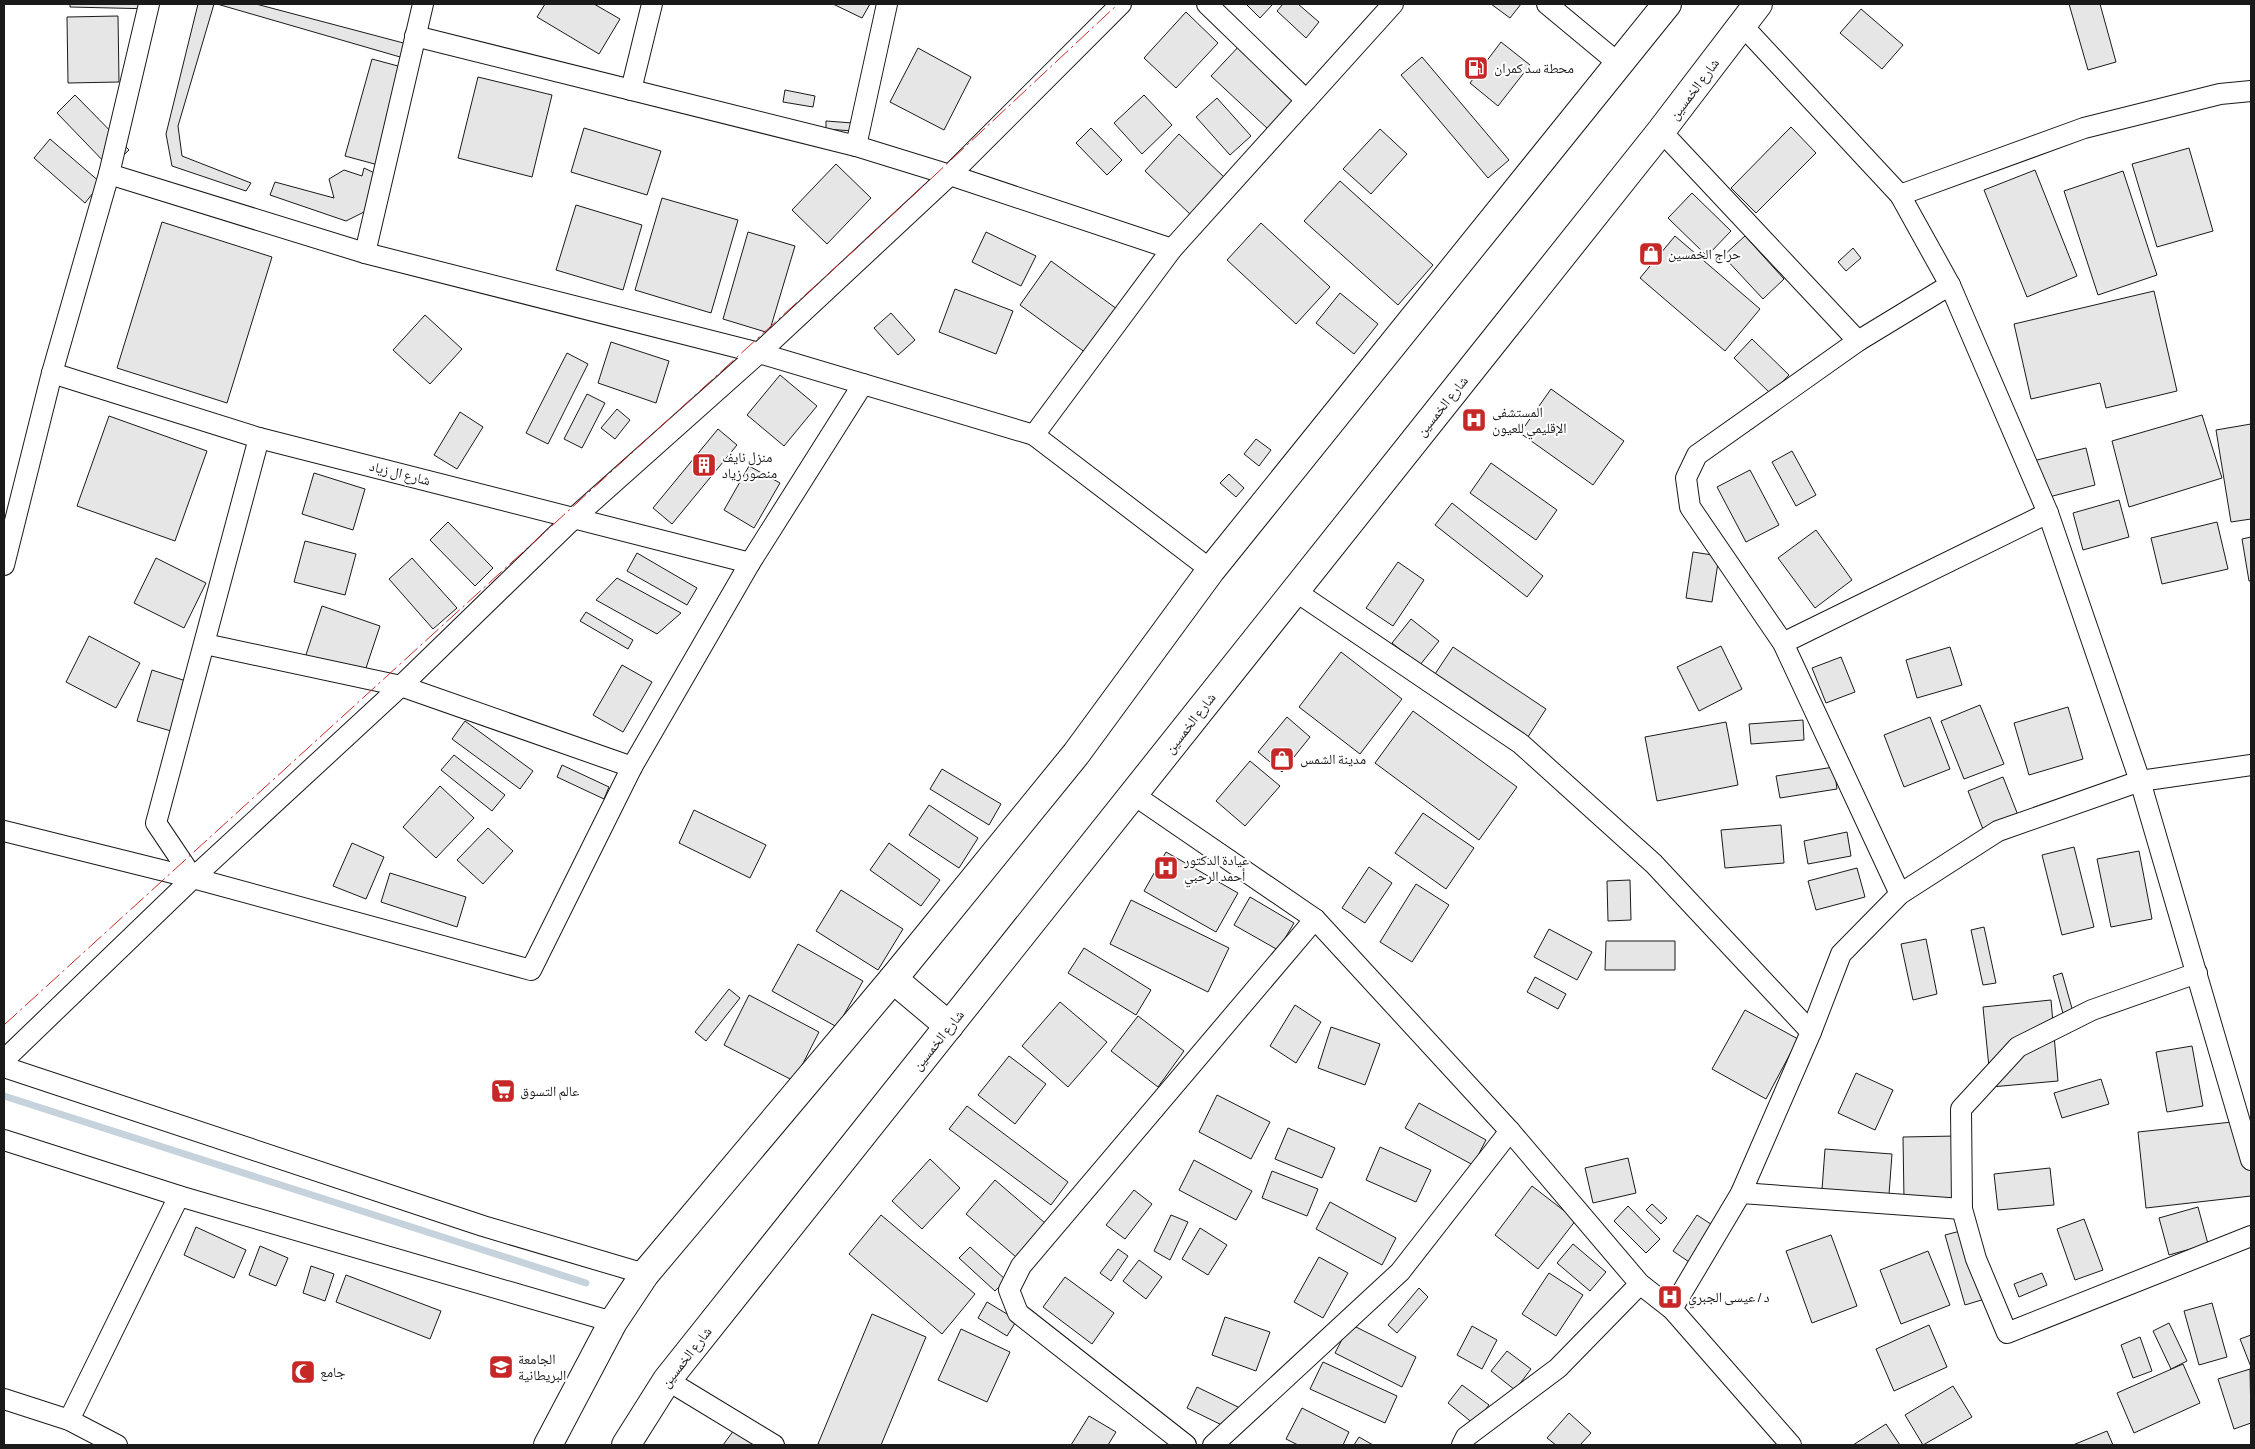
<svg xmlns="http://www.w3.org/2000/svg" width="2255" height="1449" font-family="'Sofia Sans Condensed','Noto Naskh Arabic',sans-serif">
  <rect width="100%" height="100%" fill="#fff"/>
  <g fill="none" stroke-linecap="round" stroke-linejoin="round">
    <polyline stroke="#c6d2dc" stroke-width="7" points="4,1096 586,1283"/>
  </g>
  <g fill="#e6e6e6" stroke="#1a1a1a">
    <polygon points="70,4 155,4 155,9 70,7"/>
    <polygon points="198,4 214,4 178,126 182,156 251,183 246,191 172,166 166,134"/>
    <polygon points="217,4 256,4 411,45 407,59"/>
    <polygon points="545,4 594,4 620,19 599,54 537,17"/>
    <polygon points="833,4 870,4 862,18"/>
    <polygon points="1246,4 1273,4 1260,18"/>
    <polygon points="1283,4 1298,4 1319,22 1306,38 1277,11"/>
    <polygon points="1491,4 1521,4 1510,18"/>
    <polygon points="2069,4 2100,4 2116,62 2088,70"/>
    <polygon points="1861,9 1903,45 1882,69 1840,33"/>
    <polygon points="1186,12 1218,43 1176,88 1144,58"/>
    <polygon points="118,16 119,82 68,83 67,17"/>
    <polygon points="1501,42 1530,65 1498,106 1470,83"/>
    <polygon points="1241,44 1297,97 1268,129 1211,76"/>
    <polygon points="918,48 971,77 944,130 890,102"/>
    <polygon points="1422,57 1509,160 1488,178 1401,75"/>
    <polygon points="372,59 409,69 382,166 345,156"/>
    <polygon points="478,77 552,95 532,177 458,158"/>
    <polygon points="785,90 815,96 813,107 783,102"/>
    <polygon points="75,95 129,150 110,168 57,113"/>
    <polygon points="1144,95 1172,125 1142,154 1114,123"/>
    <polygon points="1217,98 1251,136 1230,155 1196,117"/>
    <polygon points="826,121 853,123 853,131 826,129"/>
    <polygon points="1791,127 1816,153 1756,213 1731,188"/>
    <polygon points="584,128 661,151 647,195 571,172"/>
    <polygon points="1091,128 1122,160 1107,175 1076,143"/>
    <polygon points="1380,129 1407,154 1371,194 1343,169"/>
    <polygon points="1179,134 1226,179 1192,216 1145,171"/>
    <polygon points="50,139 101,183 85,203 34,158"/>
    <polygon points="2189,148 2213,231 2157,247 2132,164"/>
    <polygon points="836,164 871,198 827,244 792,210"/>
    <polygon points="364,168 383,177 380,204 346,221 270,195 275,182 334,198 329,179 344,170 362,176"/>
    <polygon points="2035,170 2077,276 2027,297 1984,190"/>
    <polygon points="2123,171 2157,275 2098,295 2064,191"/>
    <polygon points="1340,181 1433,265 1398,305 1304,221"/>
    <polygon points="1692,193 1731,231 1707,256 1668,218"/>
    <polygon points="662,198 738,220 711,313 635,290"/>
    <polygon points="576,205 642,225 623,290 556,270"/>
    <polygon points="162,222 272,257 227,403 117,368"/>
    <polygon points="1261,223 1330,287 1296,324 1227,260"/>
    <polygon points="748,232 795,246 769,333 723,319"/>
    <polygon points="986,232 1036,256 1021,286 972,262"/>
    <polygon points="1675,236 1760,309 1725,351 1640,278"/>
    <polygon points="1745,236 1784,279 1763,299 1723,256"/>
    <polygon points="1853,248 1861,258 1846,271 1838,262"/>
    <polygon points="1051,261 1117,309 1086,353 1020,305"/>
    <polygon points="955,289 1013,311 996,354 939,332"/>
    <polygon points="2154,291 2177,391 2106,408 2100,383 2031,399 2014,324"/>
    <polygon points="1340,293 1378,324 1354,354 1316,323"/>
    <polygon points="891,313 915,340 898,355 874,328"/>
    <polygon points="425,315 462,349 430,384 393,350"/>
    <polygon points="1752,339 1789,375 1771,394 1734,358"/>
    <polygon points="611,342 669,361 656,403 598,383"/>
    <polygon points="567,353 588,364 548,444 526,433"/>
    <polygon points="780,375 817,406 784,446 747,415"/>
    <polygon points="1551,389 1624,441 1593,485 1520,433"/>
    <polygon points="587,394 605,403 582,448 564,439"/>
    <polygon points="617,409 630,420 615,439 601,428"/>
    <polygon points="460,412 483,427 457,469 434,455"/>
    <polygon points="2202,415 2222,478 2129,507 2112,441"/>
    <polygon points="109,416 207,451 175,541 77,506"/>
    <polygon points="2251,424 2251,519 2231,522 2216,430"/>
    <polygon points="718,429 737,445 672,524 653,508"/>
    <polygon points="1256,439 1271,450 1259,466 1244,454"/>
    <polygon points="2086,448 2095,485 2049,497 2033,461"/>
    <polygon points="1792,451 1816,495 1796,506 1772,462"/>
    <polygon points="1491,463 1557,510 1536,540 1470,493"/>
    <polygon points="749,466 780,483 754,528 724,510"/>
    <polygon points="1750,470 1779,525 1746,542 1717,487"/>
    <polygon points="314,473 365,489 353,530 302,514"/>
    <polygon points="1229,474 1244,488 1236,497 1220,483"/>
    <polygon points="2119,500 2129,537 2083,550 2073,513"/>
    <polygon points="1452,503 1543,576 1527,597 1435,525"/>
    <polygon points="448,522 493,568 475,586 430,540"/>
    <polygon points="2217,522 2228,569 2162,584 2151,538"/>
    <polygon points="1816,530 1852,580 1815,608 1778,558"/>
    <polygon points="2251,537 2251,581 2249,581 2242,539"/>
    <polygon points="305,541 356,554 345,595 294,582"/>
    <polygon points="1693,552 1719,556 1712,602 1686,598"/>
    <polygon points="637,553 697,588 687,605 627,571"/>
    <polygon points="156,558 206,583 184,628 134,603"/>
    <polygon points="412,558 457,608 433,629 389,579"/>
    <polygon points="1398,562 1424,580 1393,626 1366,608"/>
    <polygon points="617,578 681,613 657,634 596,600"/>
    <polygon points="322,606 380,626 360,686 302,667"/>
    <polygon points="586,612 633,640 628,649 580,621"/>
    <polygon points="1411,619 1439,641 1420,665 1392,643"/>
    <polygon points="89,636 140,663 116,708 66,682"/>
    <polygon points="1721,646 1742,689 1699,711 1677,667"/>
    <polygon points="1453,647 1546,709 1524,743 1431,680"/>
    <polygon points="1950,647 1962,685 1917,698 1906,660"/>
    <polygon points="1341,652 1402,699 1360,754 1299,707"/>
    <polygon points="1841,657 1855,692 1826,703 1812,668"/>
    <polygon points="622,665 652,682 623,732 593,715"/>
    <polygon points="152,670 186,681 171,731 137,721"/>
    <polygon points="1980,705 2004,764 1964,779 1941,721"/>
    <polygon points="2068,707 2083,759 2029,775 2014,723"/>
    <polygon points="1413,711 1517,787 1479,840 1375,763"/>
    <polygon points="1287,717 1310,737 1282,772 1258,752"/>
    <polygon points="1930,717 1950,769 1904,787 1884,735"/>
    <polygon points="1803,720 1804,740 1751,744 1749,724"/>
    <polygon points="465,721 533,771 520,789 452,739"/>
    <polygon points="1726,722 1738,785 1657,801 1645,737"/>
    <polygon points="454,755 505,795 492,811 441,770"/>
    <polygon points="1250,761 1280,786 1245,826 1216,801"/>
    <polygon points="562,765 609,787 604,799 557,777"/>
    <polygon points="1834,767 1837,789 1780,798 1776,776"/>
    <polygon points="942,769 1001,804 989,825 930,789"/>
    <polygon points="2003,777 2023,828 1988,842 1968,791"/>
    <polygon points="440,786 474,818 436,858 403,827"/>
    <polygon points="929,805 978,838 959,868 909,835"/>
    <polygon points="694,810 766,845 750,878 679,843"/>
    <polygon points="1423,813 1474,848 1446,889 1395,853"/>
    <polygon points="1781,825 1784,863 1725,868 1721,830"/>
    <polygon points="488,828 513,851 483,884 457,860"/>
    <polygon points="1847,832 1851,856 1808,864 1804,841"/>
    <polygon points="352,843 384,857 366,899 333,886"/>
    <polygon points="889,843 940,880 921,906 870,870"/>
    <polygon points="2074,847 2094,927 2062,935 2042,855"/>
    <polygon points="2139,851 2152,919 2111,927 2097,859"/>
    <polygon points="1166,852 1238,893 1216,932 1144,891"/>
    <polygon points="1369,867 1392,883 1365,923 1342,908"/>
    <polygon points="1857,868 1865,897 1816,910 1808,881"/>
    <polygon points="390,873 466,897 457,927 381,902"/>
    <polygon points="1630,880 1631,920 1608,921 1607,881"/>
    <polygon points="1416,884 1449,905 1412,962 1380,942"/>
    <polygon points="841,890 903,929 878,970 816,931"/>
    <polygon points="1250,897 1294,923 1278,950 1234,925"/>
    <polygon points="1131,900 1229,948 1208,992 1110,944"/>
    <polygon points="1984,927 1996,983 1983,985 1971,930"/>
    <polygon points="1549,929 1592,952 1577,980 1534,957"/>
    <polygon points="1926,939 1937,994 1913,1000 1901,944"/>
    <polygon points="1606,941 1675,941 1675,970 1605,970"/>
    <polygon points="798,944 863,981 837,1027 772,991"/>
    <polygon points="1084,948 1151,990 1136,1015 1068,973"/>
    <polygon points="2062,973 2075,1019 2065,1021 2053,976"/>
    <polygon points="1535,977 1566,994 1558,1009 1527,992"/>
    <polygon points="729,989 740,998 706,1041 695,1032"/>
    <polygon points="749,995 819,1032 794,1081 724,1045"/>
    <polygon points="2051,1000 2058,1081 1991,1087 1983,1007"/>
    <polygon points="1060,1002 1107,1042 1068,1087 1022,1046"/>
    <polygon points="1295,1005 1321,1022 1296,1063 1270,1046"/>
    <polygon points="1745,1010 1798,1039 1766,1099 1712,1069"/>
    <polygon points="1138,1016 1184,1051 1158,1087 1111,1051"/>
    <polygon points="1331,1027 1380,1044 1365,1085 1318,1068"/>
    <polygon points="2192,1046 2203,1106 2167,1112 2156,1052"/>
    <polygon points="1009,1056 1046,1084 1015,1124 978,1095"/>
    <polygon points="1856,1073 1893,1090 1875,1130 1838,1113"/>
    <polygon points="2101,1079 2109,1104 2062,1118 2054,1093"/>
    <polygon points="1217,1095 1270,1122 1251,1159 1199,1132"/>
    <polygon points="1419,1103 1486,1140 1473,1165 1405,1128"/>
    <polygon points="967,1106 1068,1182 1051,1205 949,1129"/>
    <polygon points="2251,1120 2251,1196 2146,1208 2138,1132"/>
    <polygon points="1288,1128 1335,1148 1322,1178 1275,1159"/>
    <polygon points="1956,1136 1956,1199 1904,1200 1903,1137"/>
    <polygon points="1380,1147 1431,1170 1416,1202 1366,1180"/>
    <polygon points="1825,1149 1892,1154 1888,1208 1821,1203"/>
    <polygon points="1628,1158 1636,1193 1593,1203 1585,1168"/>
    <polygon points="930,1159 960,1188 922,1229 892,1201"/>
    <polygon points="1194,1160 1252,1191 1236,1220 1179,1190"/>
    <polygon points="2050,1168 2054,1205 1998,1210 1994,1174"/>
    <polygon points="1272,1171 1318,1189 1307,1216 1262,1198"/>
    <polygon points="995,1180 1045,1223 1016,1257 966,1214"/>
    <polygon points="1532,1186 1576,1220 1538,1269 1495,1235"/>
    <polygon points="1134,1190 1152,1204 1125,1239 1106,1225"/>
    <polygon points="1330,1202 1396,1238 1382,1265 1316,1229"/>
    <polygon points="1652,1204 1667,1218 1661,1224 1646,1210"/>
    <polygon points="1628,1206 1660,1239 1646,1253 1614,1221"/>
    <polygon points="2198,1207 2208,1244 2169,1255 2159,1218"/>
    <polygon points="881,1215 975,1294 942,1334 849,1254"/>
    <polygon points="1171,1215 1188,1222 1170,1260 1154,1251"/>
    <polygon points="1697,1215 1720,1230 1695,1266 1673,1251"/>
    <polygon points="2084,1219 2103,1270 2075,1280 2057,1229"/>
    <polygon points="196,1227 246,1250 234,1278 184,1255"/>
    <polygon points="1200,1228 1227,1245 1208,1275 1182,1259"/>
    <polygon points="1968,1229 1988,1298 1965,1305 1945,1235"/>
    <polygon points="1831,1235 1857,1306 1812,1323 1786,1251"/>
    <polygon points="1573,1244 1606,1272 1590,1291 1557,1263"/>
    <polygon points="260,1246 288,1258 276,1286 249,1275"/>
    <polygon points="970,1247 1006,1280 995,1291 959,1258"/>
    <polygon points="1118,1249 1128,1256 1111,1281 1100,1273"/>
    <polygon points="1928,1251 1950,1305 1901,1324 1880,1270"/>
    <polygon points="1319,1257 1348,1273 1323,1318 1294,1302"/>
    <polygon points="1139,1260 1162,1277 1146,1299 1123,1281"/>
    <polygon points="311,1266 334,1274 325,1301 303,1293"/>
    <polygon points="1549,1273 1583,1295 1556,1336 1522,1314"/>
    <polygon points="2042,1273 2047,1285 2019,1297 2014,1284"/>
    <polygon points="346,1275 441,1311 430,1339 336,1302"/>
    <polygon points="1065,1277 1114,1313 1092,1344 1043,1307"/>
    <polygon points="1419,1288 1428,1297 1397,1333 1388,1325"/>
    <polygon points="987,1302 1017,1320 1007,1336 978,1318"/>
    <polygon points="2212,1303 2227,1357 2199,1365 2184,1311"/>
    <polygon points="872,1314 926,1337 881,1445 822,1445 818,1444"/>
    <polygon points="1225,1317 1270,1332 1256,1371 1212,1355"/>
    <polygon points="2169,1323 2187,1361 2171,1369 2153,1331"/>
    <polygon points="1350,1324 1416,1357 1402,1387 1335,1353"/>
    <polygon points="1929,1325 1947,1367 1894,1391 1876,1349"/>
    <polygon points="1472,1326 1497,1340 1482,1369 1457,1355"/>
    <polygon points="961,1329 1010,1352 987,1402 938,1380"/>
    <polygon points="2251,1335 2251,1367 2240,1339"/>
    <polygon points="2140,1337 2152,1371 2133,1378 2121,1345"/>
    <polygon points="1507,1351 1531,1369 1515,1390 1491,1371"/>
    <polygon points="1323,1362 1397,1396 1385,1423 1310,1389"/>
    <polygon points="2183,1364 2200,1403 2134,1433 2117,1393"/>
    <polygon points="2250,1369 2251,1423 2234,1429 2218,1379"/>
    <polygon points="1462,1385 1489,1405 1474,1424 1448,1403"/>
    <polygon points="1953,1386 1972,1417 1923,1445 1905,1415"/>
    <polygon points="1197,1387 1240,1408 1230,1429 1187,1408"/>
    <polygon points="1302,1408 1349,1432 1343,1445 1298,1445 1286,1439"/>
    <polygon points="1569,1413 1591,1433 1580,1445 1556,1445 1547,1438"/>
    <polygon points="1089,1416 1116,1432 1108,1445 1071,1445"/>
    <polygon points="1886,1424 1900,1445 1853,1445"/>
    <polygon points="734,1430 755,1445 723,1445"/>
    <polygon points="2107,1431 2113,1445 2073,1445"/>
    <polygon points="1359,1437 1373,1445 1354,1445"/>
  </g>
  <g fill="none" stroke-linecap="round" stroke-linejoin="round">
    <defs>
      <g id="street">
        <polyline points="1207,4 1306,100"/>
        <polyline points="1547,4 1618,63"/>
        <polyline points="1742,25 1900,195 1950,285 2048,513 2140,781 2251,1160"/>
        <polyline points="415,36 856,146 950,175 1172,249"/>
        <polyline points="631,90 652,4"/>
        <polyline points="1661,131 1858,341"/>
        <polyline points="856,146 887,4"/>
        <polyline points="109,174 365,253 759,353 1034,435 1211,570"/>
        <polyline points="1900,195 2084,128 2220,94 2251,91"/>
        <polyline points="365,253 423,4"/>
        <polyline points="52,373 259,438 750,563"/>
        <polyline points="1034,435 1172,249 1393,4"/>
        <polyline points="4,565 52,373 109,174 149,4"/>
        <polyline points="1295,591 1521,744 1654,864 1811,1032"/>
        <polyline points="1783,643 2048,513"/>
        <polyline points="205,644 401,686 632,767"/>
        <polyline points="1134,795 1315,919 1510,1131 1640,1284 1672,1309 1791,1445"/>
        <polyline points="4,831 193,878 531,970 632,767 750,563 863,384"/>
        <polyline points="193,878 156,823 259,438"/>
        <polyline points="1900,894 1783,643 1690,507 1686,478 1697,455 1858,341 1950,285"/>
        <polyline points="2197,973 2092,1010 2018,1047 1961,1109 1962,1209 1976,1259 2007,1333 2251,1236"/>
        <polyline points="4,1060 193,878 401,686 574,518 759,353 950,175 1121,4"/>
        <polyline points="4,1067 483,1226 645,1274"/>
        <polyline points="4,1140 179,1196 613,1322"/>
        <polyline points="1741,1193 1962,1209"/>
        <polyline points="1672,1309 1741,1193 1811,1032 1841,954 1900,894 1998,831 2140,781 2251,765"/>
        <polyline points="667,1380 774,1445"/>
        <polyline points="4,1399 69,1420 117,1445"/>
        <polyline points="69,1420 179,1196"/>
        <polyline points="1186,1445 1018,1313 1009,1290 1021,1266 1315,919"/>
        <polyline points="1213,1445 1400,1272 1510,1131"/>
        <polyline points="1462,1445 1466,1437 1558,1368 1640,1284"/>
      </g>
      <g id="primary">
        <polyline points="893,979 949,1026"/>
        <polyline points="548,1445 613,1322 645,1274 893,979 1076,754 1211,570 1667,4"/>
        <polyline points="626,1445 667,1380 1661,131 1758,4"/>
      </g>
    </defs>
    <use href="#street" stroke="#1a1a1a" stroke-width="22"/>
    <use href="#primary" stroke="#1a1a1a" stroke-width="30"/>
    <use href="#street" stroke="#fff" stroke-width="20"/>
    <use href="#primary" stroke="#fff" stroke-width="28"/>
    <polyline stroke="#c62828" stroke-width="1" stroke-dasharray="18 4 2.5 4" stroke-linecap="butt" points="4,1025 860,245 1118,4"/>
  </g>
  <defs>
    <symbol id="fuel-square" viewBox="-11 -11 22 22"><rect x="-9" y="-9" width="18" height="18" rx="4" fill="#c62828" stroke="#fff"/><path d="M-5.5-6h7V0h2V4h1.3V-2.5L3-4.5l.8-.8L6-3V5H2.5V1h-1V6h-7ZM-4.2-4.7v3.2H.2V-4.7Z" fill="#fff"/></symbol>
    <symbol id="shop-square" viewBox="-11 -11 22 22"><rect x="-9" y="-9" width="18" height="18" rx="4" fill="#c62828" stroke="#fff"/><path d="M-5-2.5h2.3a2.7 3.5 0 0 1 5.4 0H5L5.5 6h-11ZM-1.5-2.5h3a1.5 2.3 0 0 0-3 0Z" fill="#fff"/></symbol>
    <symbol id="hospital-square" viewBox="-11 -11 22 22"><rect x="-9" y="-9" width="18" height="18" rx="4" fill="#c62828" stroke="#fff"/><path d="M-5-5h3v3.5h4V-5h3V5h-3V1.5h-4V5h-3Z" fill="#fff"/></symbol>
    <symbol id="building-square" viewBox="-11 -11 22 22"><rect x="-9" y="-9" width="18" height="18" rx="4" fill="#c62828" stroke="#fff"/><path d="M-4-6H4V6H1V3H-1V6H-4ZM-2.5-4.3h1.7v1.8h-1.7ZM.8-4.3h1.7v1.8H.8ZM-2.5-1h1.7V.8h-1.7ZM.8-1h1.7V.8H.8Z" fill="#fff"/></symbol>
    <symbol id="supermarket-square" viewBox="-11 -11 22 22"><rect x="-9" y="-9" width="18" height="18" rx="4" fill="#c62828" stroke="#fff"/><path d="M-6-5.5h2.5l.6 2H6L4.5 2H-2.5L-4.4-4H-6ZM-1.5 3.2a1.3 1.3 0 1 0 .1 0ZM3 3.2a1.3 1.3 0 1 0 .1 0Z" fill="#fff"/></symbol>
    <symbol id="school-square" viewBox="-11 -11 22 22"><rect x="-9" y="-9" width="18" height="18" rx="4" fill="#c62828" stroke="#fff"/><path d="M0-5L7-2L0 1L-7-2ZM-4 1L0 2.5L4 1V4Q0 6-4 4Z" fill="#fff"/></symbol>
    <symbol id="mosque-square" viewBox="-11 -11 22 22"><rect x="-9" y="-9" width="18" height="18" rx="4" fill="#c62828" stroke="#fff"/><path d="M3.5-4.9A6 6 0 1 0 3.5 4.9A5 5 0 1 1 3.5-4.9Z" fill="#fff"/></symbol>
  </defs>
  <g fill-rule="evenodd">
    <use href="#fuel-square" x="1462" y="54" width="28" height="28"/>
    <use href="#shop-square" x="1637" y="240" width="28" height="28"/>
    <use href="#hospital-square" x="1460" y="406" width="28" height="28"/>
    <use href="#building-square" x="690" y="451" width="28" height="28"/>
    <use href="#shop-square" x="1268" y="745" width="28" height="28"/>
    <use href="#hospital-square" x="1152" y="854" width="28" height="28"/>
    <use href="#supermarket-square" x="489" y="1077" width="28" height="28"/>
    <use href="#hospital-square" x="1656" y="1283" width="28" height="28"/>
    <use href="#school-square" x="487" y="1353" width="28" height="28"/>
    <use href="#mosque-square" x="289" y="1358" width="28" height="28"/>
  </g>
  <g text-anchor="middle" stroke-width="4" stroke-linejoin="round" paint-order="stroke">
    <g font-size="14" fill="#1a1a1a" stroke="#fff" text-anchor="start">
      <text x="1494" y="73">محطة سد كمران</text>
      <text x="1668" y="259">حراج الخمسين</text>
      <text x="1492" y="417">المستشفى<tspan x="1492" dy="16">الإقليمي للعيون</tspan></text>
      <text x="722" y="462">منزل نايف<tspan x="722" dy="16">منصور زياد</tspan></text>
      <text x="1300" y="764">مدينة الشمس</text>
      <text x="1184" y="865">عيادة الدكتور<tspan x="1184" dy="16">أحمد الرحبي</tspan></text>
      <text x="520" y="1096">عالم التسوق</text>
      <text x="1688" y="1302">د / عيسى الجبري</text>
      <text x="518" y="1364">الجامعة<tspan x="518" dy="16">البريطانية</tspan></text>
      <text x="320" y="1377">جامع</text>
    </g>
    <g font-size="14" fill="#1a1a1a" stroke="#fff">
      <text transform="translate(1694 89) rotate(-53)" y="5">شارع الخمسين</text>
      <text transform="translate(1442 406) rotate(-51)" y="5">شارع الخمسين</text>
      <text transform="translate(400 473) rotate(14)" y="5">شارع ال زياد</text>
      <text transform="translate(1190 723) rotate(-52)" y="5">شارع الخمسين</text>
      <text transform="translate(938 1040) rotate(-51)" y="5">شارع الخمسين</text>
      <text transform="translate(686 1357) rotate(-52)" y="5">شارع الخمسين</text>
    </g>
  </g>
  <rect width="2255" height="1449" fill="none" stroke="#1a1a1a" stroke-width="10"/>
</svg>
